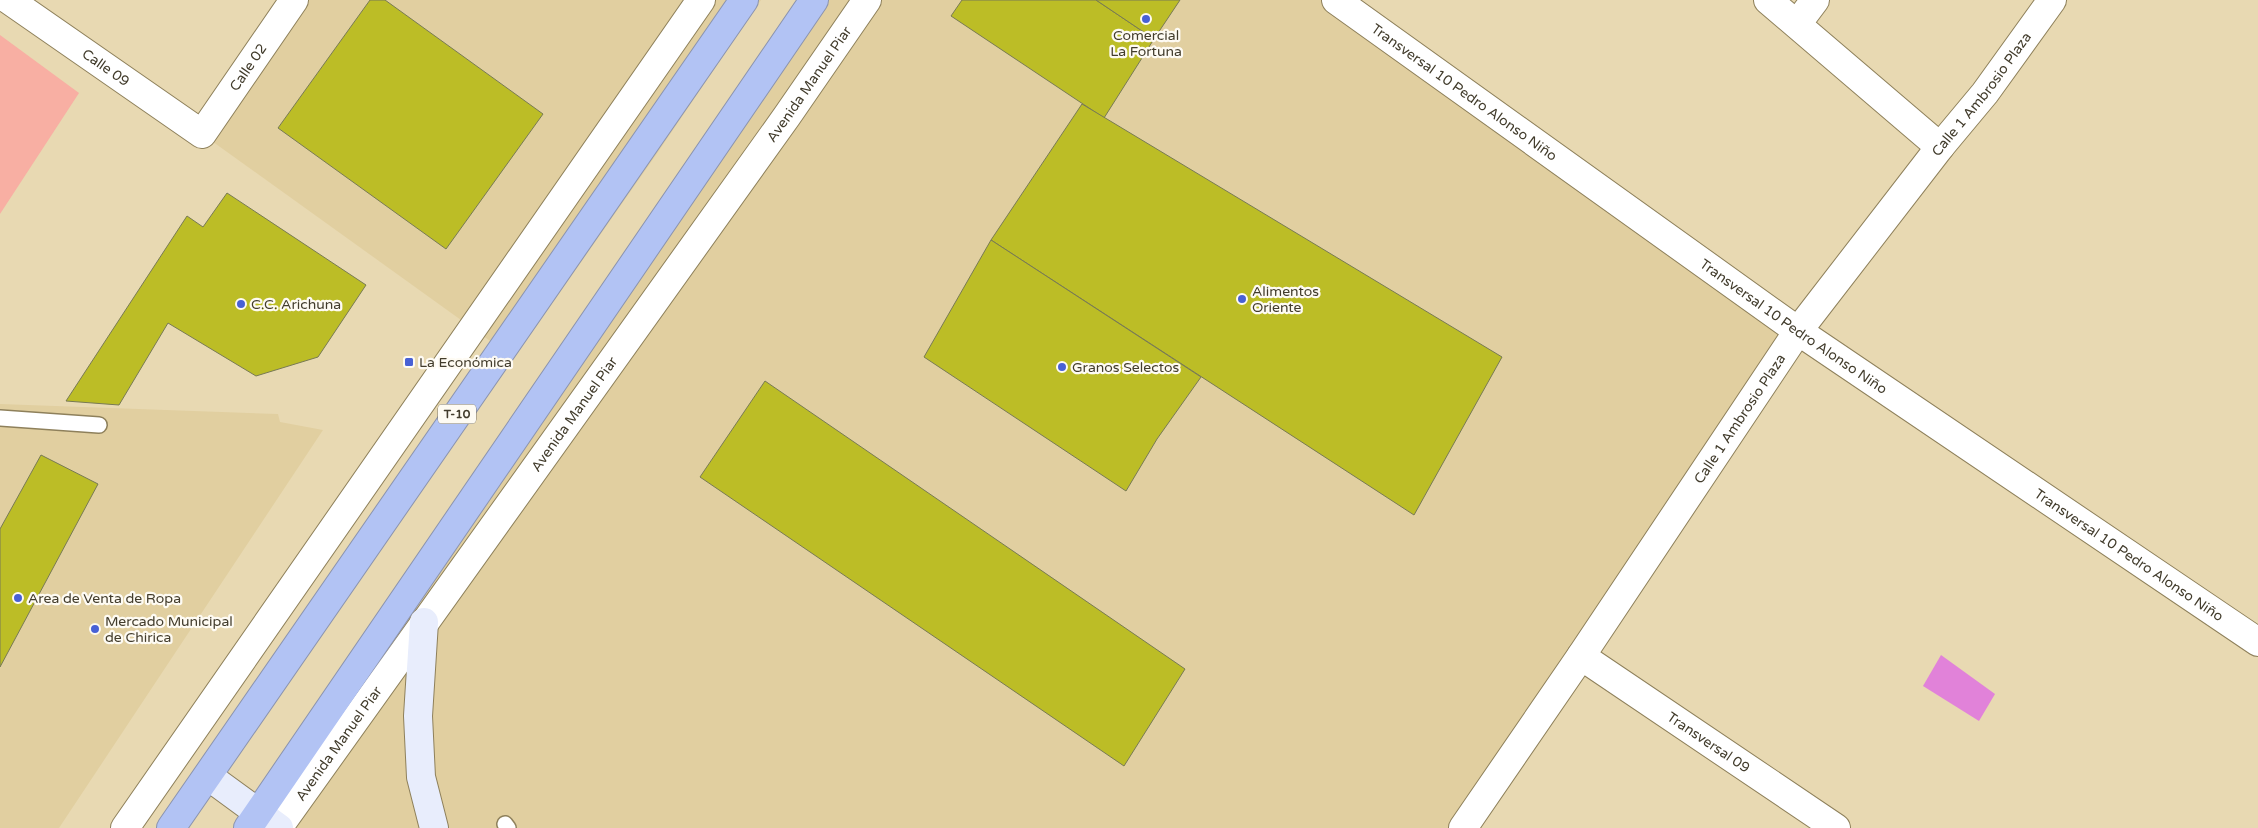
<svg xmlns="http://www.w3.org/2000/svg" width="2258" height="828" font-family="'Varela Round',sans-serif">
  <rect width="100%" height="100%" fill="#e8d9b2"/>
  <g fill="#e1cfa0">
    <polygon points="294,0 761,0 658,152 514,358 202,134"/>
    <polygon points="825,0 1336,0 1798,331 1463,828 248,828"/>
    <polygon points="0,404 278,414 280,422 323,430 59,828 0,828"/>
  </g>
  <polygon fill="#f8afa3" points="0,35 79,93 0,214"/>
  <polygon fill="#e182d9" points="1941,655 1995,694 1979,721 1923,686"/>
  <g fill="#bcbd26" stroke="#787a54">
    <polygon points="370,0 385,0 543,114 446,249 278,128"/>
    <polygon points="962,0 1096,0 1154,39 1104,118 951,16"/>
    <polygon points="1096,0 1180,0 1154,39"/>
    <polygon points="1082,104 1502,357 1414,515 991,240"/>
    <polygon points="227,193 366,285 318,357 256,376 168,323 119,405 66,401 187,216 203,227"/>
    <polygon points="991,240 1201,377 1157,439 1126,491 924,357"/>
    <polygon points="765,381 1185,669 1124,766 700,477"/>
    <polygon points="41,455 98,484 0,667 0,529"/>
  </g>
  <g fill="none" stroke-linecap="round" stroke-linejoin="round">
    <defs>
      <g id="lane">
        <polyline points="0,418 99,425"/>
        <polyline points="505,824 508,828"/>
      </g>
      <g id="street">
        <path id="s1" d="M9,0L202,134L294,0"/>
        <path id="s2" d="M1336,0L1798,331L2258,642"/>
        <polyline points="1768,0 1940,147"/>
        <polyline points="1797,24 1815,0"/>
        <path id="s3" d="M1581,656L1836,828"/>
        <polyline points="125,828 701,0"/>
        <path id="s4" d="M278,828L787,116L867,0"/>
        <path id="s5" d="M1463,828L1581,656L1798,331L1940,147L1985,93L2052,0"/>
      </g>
      <g id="secondary">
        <polyline points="424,622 418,716 421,777 434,828"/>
        <polyline points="208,776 279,828"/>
      </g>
      <g id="highway">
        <polyline points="171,828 744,0"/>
        <polyline points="248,828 814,0"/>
      </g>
    </defs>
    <use href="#lane" stroke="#8e805b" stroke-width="18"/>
    <use href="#street" stroke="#8e805b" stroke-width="30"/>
    <use href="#secondary" stroke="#8e805b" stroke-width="30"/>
    <use href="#highway" stroke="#8b94ae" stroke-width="30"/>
    <use href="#lane" stroke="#fff" stroke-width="15"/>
    <use href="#street" stroke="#fff" stroke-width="28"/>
    <use href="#secondary" stroke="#e8edfc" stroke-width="28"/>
    <use href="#highway" stroke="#b2c3f4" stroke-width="28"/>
  </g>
  <g fill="#4861d5" stroke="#fefbf3" stroke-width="2">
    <circle cx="1146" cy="19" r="5"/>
    <circle cx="1242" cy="299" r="5"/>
    <circle cx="241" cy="304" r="5"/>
    <rect x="404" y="357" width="10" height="10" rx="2.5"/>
    <circle cx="1062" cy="367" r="5"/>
    <circle cx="18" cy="598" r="5"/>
    <circle cx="95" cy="629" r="5"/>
  </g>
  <g text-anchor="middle" stroke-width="4.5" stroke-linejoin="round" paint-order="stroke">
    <rect fill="#fefbf3" stroke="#7a7568" stroke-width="1" x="438" y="404.5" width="38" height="19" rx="4"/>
    <g font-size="12" font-weight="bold" fill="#423c2c">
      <text x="457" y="418">T-10</text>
    </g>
    <g font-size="14" fill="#423c2c" stroke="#fefbf3" text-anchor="start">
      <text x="1146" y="40" text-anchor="middle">Comercial<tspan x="1146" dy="16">La Fortuna</tspan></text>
      <text x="1252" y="296">Alimentos<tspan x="1252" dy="16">Oriente</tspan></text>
      <text x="251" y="309">C.C. Arichuna</text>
      <text x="419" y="367">La Económica</text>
      <text x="1072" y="372">Granos Selectos</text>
      <text x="28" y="603">Area de Venta de Ropa</text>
      <text x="105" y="626">Mercado Municipal<tspan x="105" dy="16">de Chirica</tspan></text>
    </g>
    <g font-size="14" fill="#423c2c" stroke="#fefbf3">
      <text dy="5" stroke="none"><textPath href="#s1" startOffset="118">Calle 09</textPath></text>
      <text dy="5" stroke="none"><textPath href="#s1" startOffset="316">Calle 02</textPath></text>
      <text dy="5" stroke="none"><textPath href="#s4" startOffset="914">Avenida Manuel Piar</textPath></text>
      <text dy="5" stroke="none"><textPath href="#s2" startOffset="158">Transversal 10 Pedro Alonso Niño</textPath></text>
      <text dy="5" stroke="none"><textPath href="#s5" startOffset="899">Calle 1 Ambrosio Plaza</textPath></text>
      <text dy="5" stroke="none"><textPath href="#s2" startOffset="562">Transversal 10 Pedro Alonso Niño</textPath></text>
      <text dy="5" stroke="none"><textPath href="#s4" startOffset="509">Avenida Manuel Piar</textPath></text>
      <text dy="5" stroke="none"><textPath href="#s5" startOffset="494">Calle 1 Ambrosio Plaza</textPath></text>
      <text dy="5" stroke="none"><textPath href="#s2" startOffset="968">Transversal 10 Pedro Alonso Niño</textPath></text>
      <text dy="5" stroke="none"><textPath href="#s3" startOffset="154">Transversal 09</textPath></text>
      <text dy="5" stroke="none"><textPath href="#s4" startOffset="104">Avenida Manuel Piar</textPath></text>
    </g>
  </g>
</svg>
